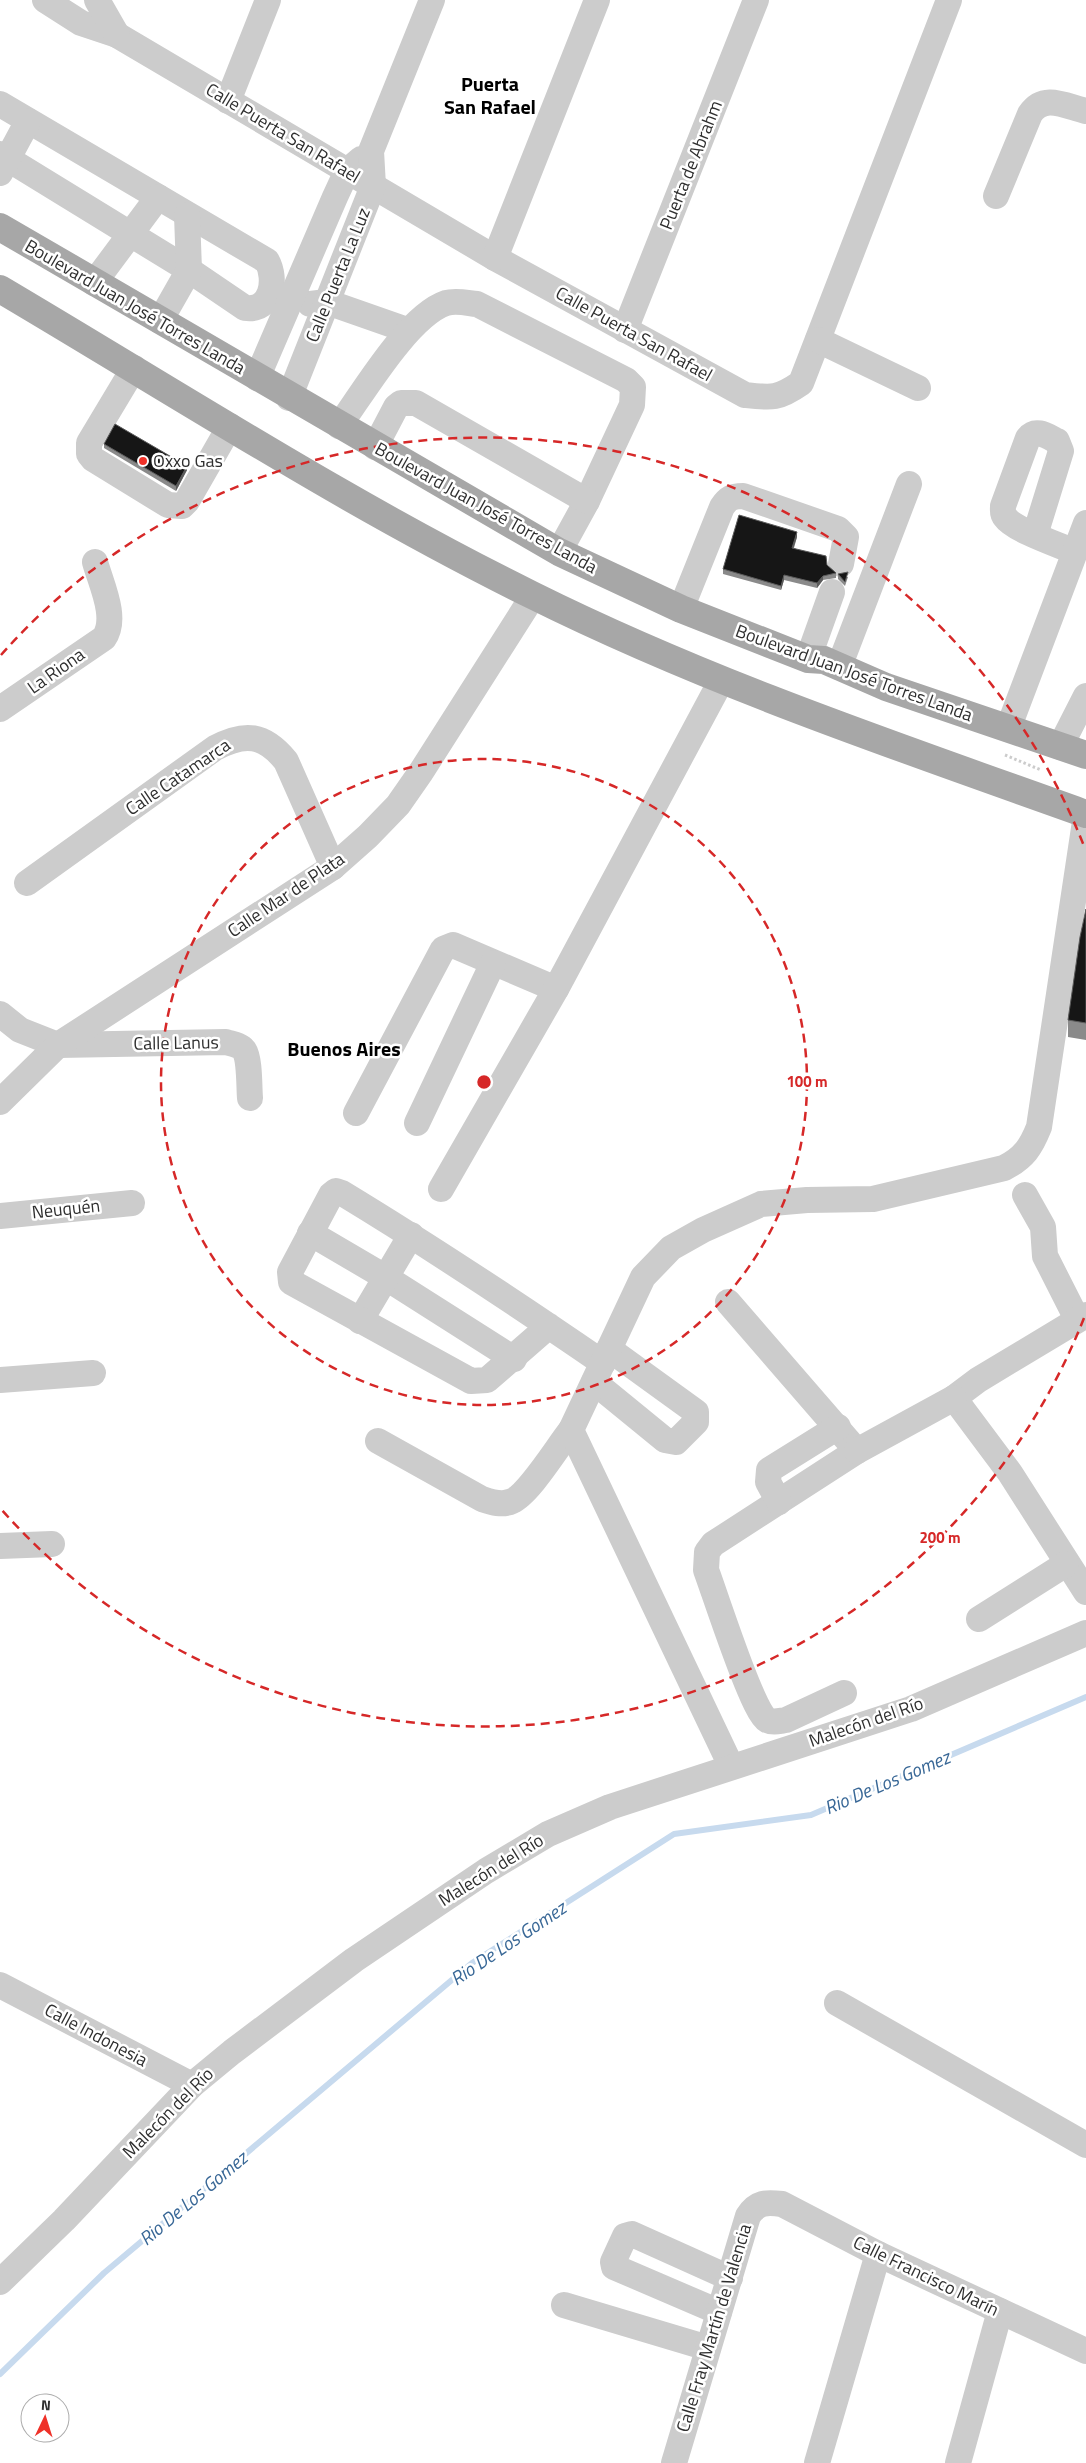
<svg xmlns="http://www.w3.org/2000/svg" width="1086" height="2463" font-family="'Titillium Web',sans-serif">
  <rect width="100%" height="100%" fill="#fff"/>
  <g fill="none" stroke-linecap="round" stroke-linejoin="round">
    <polyline stroke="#c7daee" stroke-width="6" points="0,2374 104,2273 472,1963 674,1834 811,1815 1086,1697"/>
    <polyline stroke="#ccc" stroke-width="3" stroke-dasharray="2.5 2.5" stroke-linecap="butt" points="1005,755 1041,770"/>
    <g stroke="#ccc" stroke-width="26">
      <path d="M45,0L81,23L117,35L495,258L745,395C772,398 778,399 801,383L949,0"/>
      <polyline points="97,0 117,35"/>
      <polyline points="228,101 268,0"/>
      <path d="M0,104L267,261C277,279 272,312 245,308L189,270L0,154"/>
      <polyline points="0,173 28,121"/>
      <path d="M996,196L1030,114C1044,93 1065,106 1086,111"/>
      <polyline points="495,258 597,0"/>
      <polyline points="94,283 158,197"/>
      <polyline points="310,304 327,302 407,330"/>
      <polyline points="160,321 189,270 187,215"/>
      <polyline points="625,330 756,0"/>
      <polyline points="818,340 918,388"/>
      <polyline points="134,368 89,443 89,454 93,459 168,505 182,506 187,501 230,426"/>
      <polyline points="257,378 335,197 347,171 361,159"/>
      <polyline points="289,398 373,186 371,151 432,0"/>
      <path d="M339,426C363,393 408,316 446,303C456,300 467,303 477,304L626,380L633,387L632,405L587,501L559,552"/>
      <polyline points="375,447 396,407 401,403 416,403 587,501"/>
      <path d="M1035,535L1061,451L1057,441C1047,436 1036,428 1028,438L1003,506C1003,510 1002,514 1005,517C1014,530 1059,545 1075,552"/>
      <path d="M681,609L722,507C728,498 732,496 743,496L838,529L846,537L841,564"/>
      <polyline points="808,659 832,592"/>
      <polyline points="839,667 909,484"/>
      <path d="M0,709L104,638C118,618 101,584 95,562"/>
      <polyline points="1008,729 1086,523"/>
      <polyline points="1060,747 1086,696"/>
      <path d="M27,883L215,748C245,732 264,734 286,761L333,867"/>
      <path d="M0,1014L20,1030L58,1045L226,1042C232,1044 240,1045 244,1050C250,1059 249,1087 250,1098"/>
      <polyline points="0,1102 58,1045 333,867 368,836 398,805 421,772 533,596"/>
      <polyline points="356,1113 443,949 453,945 556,989"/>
      <polyline points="417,1123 493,963"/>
      <polyline points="441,1189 556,989 721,681"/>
      <polyline points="1025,1195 1043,1227 1045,1256 1077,1319"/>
      <polyline points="0,1216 132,1203"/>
      <polyline points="310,1233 385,1277 514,1359"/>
      <path d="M728,1302L857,1451L713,1544L707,1552L706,1570C714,1591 753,1713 767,1720C773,1723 779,1721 786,1720L844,1693"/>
      <polyline points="1086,1315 978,1380 954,1398 1010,1473 1086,1592"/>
      <polyline points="360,1321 411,1235"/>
      <path d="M549,1326L487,1380L471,1381L291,1282L290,1272L331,1195L336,1191L342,1193C431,1247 517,1304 603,1363"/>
      <polyline points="0,1380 93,1373"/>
      <polyline points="594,1382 665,1440 676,1442 696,1422 696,1412 609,1349"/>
      <path d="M378,1441L482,1499C491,1502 502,1506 512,1501C529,1494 558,1446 571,1430"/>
      <polyline points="857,1451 954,1398"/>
      <polyline points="779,1502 768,1482 769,1470 838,1427"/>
      <polyline points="0,1546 52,1544"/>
      <polyline points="979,1619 1066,1564"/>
      <path d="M731,1766L571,1430L643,1277L671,1248L703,1230L761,1204L807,1200L873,1199L1004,1168C1024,1158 1031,1147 1039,1127L1086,815"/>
      <polyline points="0,1985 192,2085"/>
      <polyline points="837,2003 1086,2145"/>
      <polyline points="0,2282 64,2220 192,2085 232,2052 354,1960 486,1871 548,1834 610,1807 911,1709 1086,1633"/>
      <polyline points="564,2305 708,2348"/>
      <polyline points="719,2312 614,2267 613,2262 625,2236 632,2234 730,2278"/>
      <path d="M674,2463L748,2216C757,2202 766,2202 782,2204L878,2254L1086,2351"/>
      <polyline points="817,2463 878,2254"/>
      <polyline points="958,2463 1000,2311"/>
    </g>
    <g stroke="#a7a7a7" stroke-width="28">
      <polyline points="0,227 559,552 681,609 808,659 824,660 886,687 1086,755"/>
      <path d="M0,289C176,393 349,505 532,595C711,684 899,747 1086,814"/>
    </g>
  </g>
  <g fill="#8a8a8a">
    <polygon points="104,444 187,470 176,491 104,448"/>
    <polygon points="797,537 794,548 827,565 836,573 836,578 823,580 817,588 784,580 781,590 723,574 723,569"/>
    <polygon points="838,574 848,577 845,586 838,579"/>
    <polygon points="1086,909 1086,1040 1068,1037 1068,1020"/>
  </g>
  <g fill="#5c5c5c">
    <polygon points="187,466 187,470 176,491 176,486"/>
    <polygon points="797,532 797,537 792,552 792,548"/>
    <polygon points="784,575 784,580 781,590 781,586"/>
    <polygon points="823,576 823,580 817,588 817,583"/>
  </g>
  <g fill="#161616" stroke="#5c5c5c">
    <polygon points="115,424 187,466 176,486 104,444"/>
    <polygon points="739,515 797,532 792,548 826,556 827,565 836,573 823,576 817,583 784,575 781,586 723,569"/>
    <polygon points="848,572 845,582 838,574"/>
    <polygon points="1086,909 1086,1023 1068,1020 1080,937"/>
  </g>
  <g fill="none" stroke="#d62828" stroke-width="2.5" stroke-dasharray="9 6">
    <circle cx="484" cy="1082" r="323"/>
    <path d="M1084 1318A645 645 0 0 1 1 1509M1 655A645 645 0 0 1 1084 846"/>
  </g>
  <circle fill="#ef3128" stroke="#fff" stroke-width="2" cx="143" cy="461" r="5"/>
  <g text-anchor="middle" stroke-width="5" stroke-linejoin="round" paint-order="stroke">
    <g font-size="18" fill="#2f2f2f" stroke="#fff">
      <text transform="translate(283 133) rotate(31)" y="6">Calle Puerta San Rafael</text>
      <text transform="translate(691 165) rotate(-68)" y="6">Puerta de Abrahm</text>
      <text transform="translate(338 275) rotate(-68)" y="6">Calle Puerta La Luz</text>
      <text transform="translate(135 307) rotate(30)" y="6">Boulevard Juan José Torres Landa</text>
      <text transform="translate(634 334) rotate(29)" y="6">Calle Puerta San Rafael</text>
      <text transform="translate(486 508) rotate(29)" y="6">Boulevard Juan José Torres Landa</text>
      <text transform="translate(56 671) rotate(-35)" y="6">La Riona</text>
      <text transform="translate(854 673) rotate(20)" y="6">Boulevard Juan José Torres Landa</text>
      <text transform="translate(178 777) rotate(-34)" y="6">Calle Catamarca</text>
      <text transform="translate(286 895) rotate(-34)" y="6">Calle Mar de Plata</text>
      <text transform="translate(176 1043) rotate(-1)" y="6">Calle Lanus</text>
      <text transform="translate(66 1209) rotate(-6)" y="6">Neuquén</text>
      <text transform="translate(866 1722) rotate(-19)" y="6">Malecón del Río</text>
      <text transform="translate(491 1870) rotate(-32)" y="6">Malecón del Río</text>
      <text transform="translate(96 2035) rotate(28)" y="6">Calle Indonesia</text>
      <text transform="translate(168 2113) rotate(-45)" y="6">Malecón del Río</text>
      <text transform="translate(926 2276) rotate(26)" y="6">Calle Francisco Marín</text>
      <text transform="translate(714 2328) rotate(-73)" y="6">Calle Fray Martín de Valencia</text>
    </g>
    <g font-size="18" fill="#2f2f2f" stroke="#fff" text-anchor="start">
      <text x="153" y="467">Oxxo Gas</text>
    </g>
    <g font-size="19" font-style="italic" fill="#386796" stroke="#fff">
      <text transform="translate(887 1782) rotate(-23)" y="7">Rio De Los Gomez</text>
      <text transform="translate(508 1943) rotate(-34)" y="7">Rio De Los Gomez</text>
      <text transform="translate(193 2198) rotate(-40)" y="7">Rio De Los Gomez</text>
    </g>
    <g font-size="20" font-weight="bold" fill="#000" stroke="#fff">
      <text x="490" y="91">Puerta<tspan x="490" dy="23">San Rafael</tspan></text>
      <text x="344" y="1056">Buenos Aires</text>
    </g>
  </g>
  <circle cx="484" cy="1082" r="8" fill="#d62828" stroke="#fff" stroke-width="2.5"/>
  <g font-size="15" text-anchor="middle" font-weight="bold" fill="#d62828" stroke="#fff" stroke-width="5" stroke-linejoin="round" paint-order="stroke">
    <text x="807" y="1087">100 m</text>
    <text x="940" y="1543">200 m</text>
  </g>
  <g transform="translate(45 2418) rotate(4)"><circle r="24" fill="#ffffff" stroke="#acacac"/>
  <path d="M0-4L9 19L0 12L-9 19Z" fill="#ef3128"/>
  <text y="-8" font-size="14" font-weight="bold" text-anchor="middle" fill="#2f2f2f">N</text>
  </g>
</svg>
